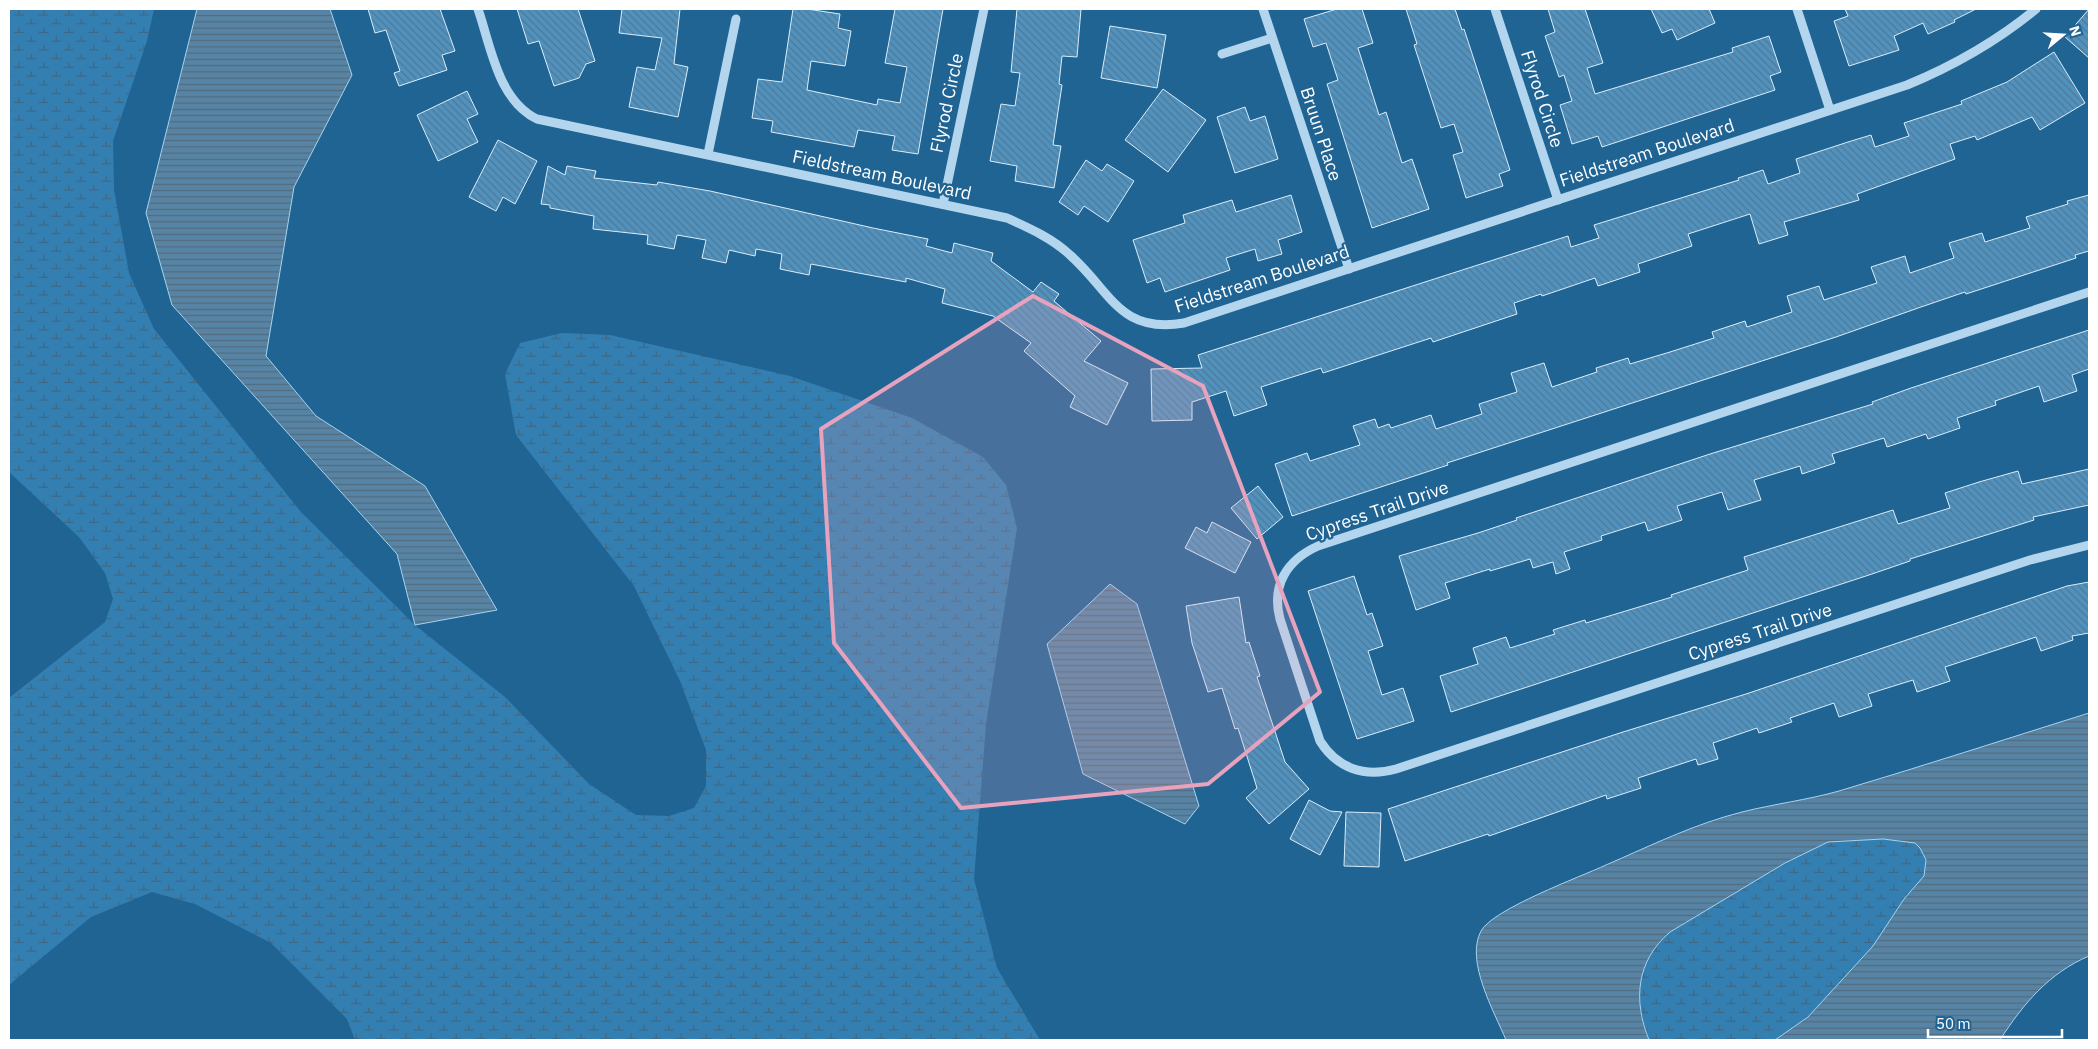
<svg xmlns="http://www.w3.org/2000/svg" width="2098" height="1049" font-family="'IBM Plex Sans',sans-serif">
  <defs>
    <pattern id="wetland-marsh" width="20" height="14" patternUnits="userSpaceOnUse" patternTransform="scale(1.25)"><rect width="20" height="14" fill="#347fb1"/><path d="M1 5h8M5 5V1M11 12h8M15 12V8" fill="none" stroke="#3f6884"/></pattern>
    <pattern id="water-rules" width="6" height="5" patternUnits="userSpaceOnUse" patternTransform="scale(1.25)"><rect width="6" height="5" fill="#5784a5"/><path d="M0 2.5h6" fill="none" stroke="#526b7d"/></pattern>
    <pattern id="building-back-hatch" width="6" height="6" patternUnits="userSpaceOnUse" patternTransform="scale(1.25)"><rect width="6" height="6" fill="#5191bd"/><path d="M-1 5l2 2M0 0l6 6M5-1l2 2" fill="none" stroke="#4f7995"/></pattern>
  </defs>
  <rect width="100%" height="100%" fill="#206494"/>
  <g fill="url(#wetland-marsh)">
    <polygon points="9,9 154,9 147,41 113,141 114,190 129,273 154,329 301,512 415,625 505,697 589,784 636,815 669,816 694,808 706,786 706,750 680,681 634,586 516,435 505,374 520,343 562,333 610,335 790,376 912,418 983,457 1006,485 1017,528 986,724 974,879 997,968 1040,1040 355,1040 347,1019 271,943 195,904 152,892 91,917 9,985 9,698 105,622 113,599 105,573 79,537 9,472"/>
    <path d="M1883,839L1915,843L1920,848L1926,860L1924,876L1904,899L1873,946L1808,1017L1775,1040H1649C1635,998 1634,963 1670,932L1785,863L1828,842Z"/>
  </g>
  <g fill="url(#water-rules)" stroke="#a7d3ef">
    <polygon points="197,9 330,9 352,75 294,187 266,356 316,416 425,486 497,610 415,625 397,554 172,305 146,213"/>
    <polygon points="1110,584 1137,604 1199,806 1185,824 1083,774 1047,644"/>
    <path d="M2089,713V956C2049,973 2023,1004 2000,1040H1775L1808,1017L1873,946L1904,899L1924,876L1926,860L1920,848L1915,843L1883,839L1828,842L1785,863L1670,932C1636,961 1633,1000 1649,1040H1506C1494,1011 1465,961 1481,931C1493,909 1580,877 1606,865C1650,846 1694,824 1742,812C1774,804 1807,800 1839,791C1923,766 2006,739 2089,713Z"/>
  </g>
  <g fill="url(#building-back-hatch)" stroke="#d9edfa">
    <polygon points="368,9 440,9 455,51 442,55 447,70 399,86 394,73 400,71 386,30 375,33"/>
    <polygon points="517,9 578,9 595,61 586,64 579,78 554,86 539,41 528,44"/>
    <polygon points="622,9 680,9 674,64 688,67 678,117 629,107 637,67 655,70 662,38 619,33"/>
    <polygon points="793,9 807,9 840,14 838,28 851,31 845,66 811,61 807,90 877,105 878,99 900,103 907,67 885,63 895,9 943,9 918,154 892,150 895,136 858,130 854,147 771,132 773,121 752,118 758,79 782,82"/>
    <polygon points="1017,9 1081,9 1077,57 1062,56 1059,84 1062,85 1053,145 1061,146 1054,188 1015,181 1017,166 990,161 1001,104 1015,106 1020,73 1011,72"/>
    <polygon points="1337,9 1362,9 1373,43 1358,48 1379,115 1386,112 1402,163 1412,159 1429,209 1372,228 1327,84 1338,80 1326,43 1313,47 1304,19"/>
    <polygon points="1406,9 1455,9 1462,30 1464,29 1510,170 1499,174 1503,186 1466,198 1453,155 1463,152 1454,124 1441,128 1414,45 1417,44"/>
    <polygon points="1548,9 1585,9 1603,63 1587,68 1595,94 1733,52 1732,48 1769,36 1781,72 1770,76 1775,90 1602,147 1598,136 1572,144 1560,105 1572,101 1564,75 1559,77 1545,36 1555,32"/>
    <polygon points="1651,9 1709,9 1715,23 1677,40 1672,29 1662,33"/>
    <polygon points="1845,9 1976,9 1954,20 1955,22 1928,34 1923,23 1894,36 1899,50 1849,66 1834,21 1848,16"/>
    <polygon points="2089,9 2089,58 2065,37"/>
    <polygon points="1110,26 1166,35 1157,88 1101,78"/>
    <polygon points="2054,52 2085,103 2040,130 2032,117 1977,140 1975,136 1950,144 1955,159 1857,194 1859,200 1784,222 1788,235 1759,244 1750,214 1688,234 1692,246 1638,264 1640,272 1598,286 1595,278 1542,296 1541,294 1514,303 1517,314 1433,342 1431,338 1323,373 1321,368 1261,387 1267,405 1234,416 1226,391 1192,402 1192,420 1152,421 1151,369 1202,368 1198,355 1568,236 1571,247 1599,238 1594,225 1739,180 1738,178 1763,170 1768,184 1800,173 1796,159 1848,142 1871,135 1875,147 1909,136 1904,123 1962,104 1961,101 2007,82"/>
    <polygon points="1163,89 1206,120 1168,172 1125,140"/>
    <polygon points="467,91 478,114 467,119 478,142 438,161 417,115"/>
    <polygon points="1245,107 1250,121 1265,116 1278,159 1235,173 1217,117"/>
    <polygon points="498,140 537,161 515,204 503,197 496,211 469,197"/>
    <polygon points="1086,160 1102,171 1107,164 1134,181 1108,222 1084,206 1078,215 1059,202"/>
    <polygon points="548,166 565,175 567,166 596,171 594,178 657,185 658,182 710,191 873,228 928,239 926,246 952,253 954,243 993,253 991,261 1033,292 1041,282 1059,294 1054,301 1101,341 1084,361 1128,383 1107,425 1070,407 1075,396 1024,351 1031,343 993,316 942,303 945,289 906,278 906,282 811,264 809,275 780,269 782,254 756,249 755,256 729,250 726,263 702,258 706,240 677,235 674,249 647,244 648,235 593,229 594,216 550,208 550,205 541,204"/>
    <polygon points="1291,195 1302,232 1278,240 1282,254 1258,261 1255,249 1226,258 1230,270 1165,292 1160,278 1147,283 1133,240 1185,223 1183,215 1232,200 1236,212"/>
    <polygon points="2089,195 2089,251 2075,255 2076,258 1966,294 1965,292 1921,307 1836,337 1447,463 1448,465 1292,516 1275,464 1307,453 1310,461 1360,445 1353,426 1375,419 1378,428 1389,424 1391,428 1431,415 1436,429 1482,414 1479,404 1517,392 1511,373 1544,363 1552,387 1597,372 1596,368 1628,358 1630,364 1670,352 1714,338 1712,332 1745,321 1747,327 1792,312 1787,296 1819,286 1824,300 1877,283 1871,267 1905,256 1910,273 1954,258 1949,243 1982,233 1985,242 2030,228 2026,217 2068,204 2067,201"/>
    <polygon points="2089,330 2089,369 2072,375 2077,391 2044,402 2039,386 1995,401 1996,405 1957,418 1960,428 1928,439 1926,434 1887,447 1884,438 1832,454 1835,463 1802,474 1800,466 1754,480 1761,500 1728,510 1722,492 1677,506 1682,520 1648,531 1645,522 1601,536 1602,540 1564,552 1570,569 1556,574 1553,562 1533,568 1530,559 1490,571 1490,569 1445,583 1450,598 1416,610 1399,556 1478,533 1517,520 1516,518 1710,454 1873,404 1872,402 1911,388"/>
    <polygon points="2089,469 2089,505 2033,517 2034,520 1910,559 1910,561 1872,574 1451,712 1440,676 1478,664 1473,648 1506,637 1510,648 1555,634 1553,630 1585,620 1586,623 1672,597 1671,595 1748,570 1744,557 1893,510 1898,524 1950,508 1945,493 1979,482 2018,471 2022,484"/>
    <polygon points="1258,486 1283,517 1257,539 1231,508"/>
    <polygon points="1212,522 1251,542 1235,573 1185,548 1196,527 1207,533"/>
    <polygon points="1354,576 1367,615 1372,613 1383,646 1368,651 1382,695 1403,688 1414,721 1357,739 1308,591"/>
    <polygon points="2089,582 2089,633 2072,636 2073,640 2041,651 2036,637 1945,667 1950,681 1917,692 1913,680 1868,694 1872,706 1839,717 1834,703 1790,718 1792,722 1759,733 1757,728 1713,743 1718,759 1698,765 1696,759 1638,778 1641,788 1607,799 1606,795 1489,836 1488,834 1405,861 1388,809 1623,732 1746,694 2067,586"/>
    <polygon points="1239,597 1246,643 1249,642 1260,676 1257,677 1285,762 1309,789 1269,824 1246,798 1257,788 1238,728 1235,729 1222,688 1208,692 1192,643 1186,606"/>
    <polygon points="1309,800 1330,811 1342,812 1320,855 1290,839"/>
    <polygon points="1346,812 1381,813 1379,867 1344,866"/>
  </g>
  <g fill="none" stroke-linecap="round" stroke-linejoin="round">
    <g stroke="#b3d6ee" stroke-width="9">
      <path d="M478,9C491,47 498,100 537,119L1007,218C1029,228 1052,238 1070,255C1111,291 1119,334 1184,323L1907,85C1953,66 1997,41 2036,9"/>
      <polyline points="1263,9 1349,269"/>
      <polyline points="1495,9 1558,200"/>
      <polyline points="1797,9 1830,110"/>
      <polyline points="1222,54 1272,38"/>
      <polyline points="708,154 736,19"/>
      <polyline points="943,204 984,9"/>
      <path d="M2089,292L1318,546C1287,560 1271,585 1280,619L1320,741C1337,768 1364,778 1396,769L2030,560L2089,545"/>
    </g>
  </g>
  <path fill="#e7a3bd" fill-opacity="0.2" stroke="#e7a3bd" stroke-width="4" stroke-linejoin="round" d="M1033,296L1203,386L1320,692L1208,784L961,808L834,643L821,429Z"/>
  <g text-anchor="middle" stroke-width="4.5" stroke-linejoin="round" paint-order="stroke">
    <g font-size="18" fill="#fff" stroke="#206494">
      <text transform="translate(1542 99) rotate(72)" y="6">Flyrod Circle</text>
      <text transform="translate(947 103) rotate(-78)" y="6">Flyrod Circle</text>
      <text transform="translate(1321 134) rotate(72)" y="6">Bruun Place</text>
      <text transform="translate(1647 153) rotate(-18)" y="6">Fieldstream Boulevard</text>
      <text transform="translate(882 175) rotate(12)" y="6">Fieldstream Boulevard</text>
      <text transform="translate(1262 279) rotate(-18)" y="6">Fieldstream Boulevard</text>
      <text transform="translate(1377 511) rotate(-19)" y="6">Cypress Trail Drive</text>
      <text transform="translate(1760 632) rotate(-18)" y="6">Cypress Trail Drive</text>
    </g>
  </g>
  <rect width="2098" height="1049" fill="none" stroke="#ffffff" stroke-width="20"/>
  <g transform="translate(2063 35) rotate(72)" stroke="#206494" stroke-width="4" paint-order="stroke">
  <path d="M0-4L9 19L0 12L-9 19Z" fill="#ffffff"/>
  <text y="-8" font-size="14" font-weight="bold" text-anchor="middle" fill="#ffffff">N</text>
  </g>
  <path d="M1928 1029v8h134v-8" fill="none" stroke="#ffffff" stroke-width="2.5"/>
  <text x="1936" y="1029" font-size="15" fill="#ffffff" stroke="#206494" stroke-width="4" paint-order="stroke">50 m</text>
</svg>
